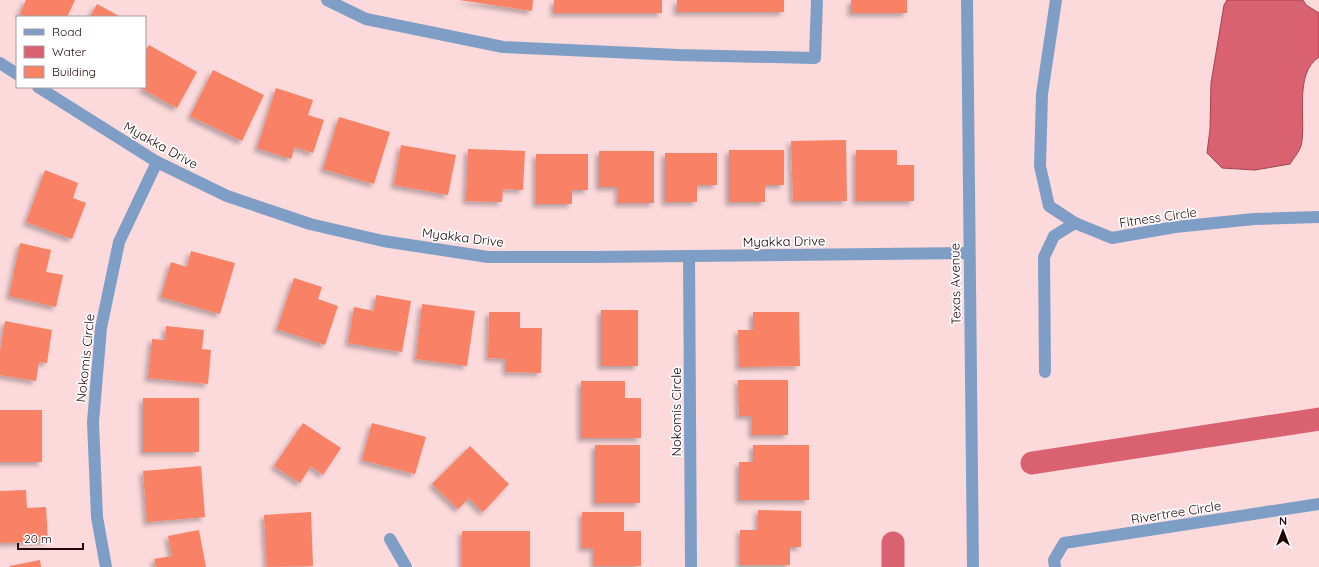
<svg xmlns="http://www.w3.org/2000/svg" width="1319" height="567" font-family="Quicksand,sans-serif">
  <defs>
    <filter id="shadow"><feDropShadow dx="-3.5" dy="3.5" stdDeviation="2" flood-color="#0004"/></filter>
  </defs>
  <rect width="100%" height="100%" fill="#fcd9db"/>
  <path fill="#da6170" stroke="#a24551" d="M1227,0H1303L1306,5L1319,13V57C1293,74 1307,121 1301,146C1299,152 1293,159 1290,164L1255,170L1222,168L1207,153L1210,129L1211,83L1224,5Z"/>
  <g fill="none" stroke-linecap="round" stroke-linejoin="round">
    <g stroke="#da6170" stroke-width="23">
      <polyline points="1032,463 1319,419"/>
      <polyline points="893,543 893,567"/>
    </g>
  </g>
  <g fill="#f98165" filter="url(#shadow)">
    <polygon points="26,0 75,0 67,17 26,17 20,14"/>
    <polygon points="459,0 533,0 532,11"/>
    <rect x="554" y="0" width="108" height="13"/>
    <rect x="677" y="0" width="107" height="12"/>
    <rect x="851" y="0" width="56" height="13"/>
    <polygon points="97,4 121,17 90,17"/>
    <polygon points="149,45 197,72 177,108 139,87 145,87 145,51"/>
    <polygon points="213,70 264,95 242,141 190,116"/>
    <polygon points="276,88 313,100 308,115 324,120 313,153 295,147 291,159 257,148"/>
    <polygon points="339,117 390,132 374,184 323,169"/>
    <polygon points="846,140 847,201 793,201 791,141"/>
    <polygon points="401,145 456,155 448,195 394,185"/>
    <polygon points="468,149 525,151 523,190 503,189 502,202 466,201"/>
    <polygon points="729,150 784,150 784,185 765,185 765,202 729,202"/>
    <polygon points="856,150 897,150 897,165 914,165 914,201 856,201"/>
    <polygon points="599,151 654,151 654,203 618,203 618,187 599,187"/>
    <polygon points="665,153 717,153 717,185 697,185 697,202 665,202"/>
    <polygon points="536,154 588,154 588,190 572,190 572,204 536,204"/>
    <polygon points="45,170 78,183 73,198 86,203 72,239 26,222"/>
    <polygon points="20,243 51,250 46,272 63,275 56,307 9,296"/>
    <polygon points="191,251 235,263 220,314 161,297 171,262 187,267"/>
    <polygon points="294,278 322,287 318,299 338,306 325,345 277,329"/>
    <polygon points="376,295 411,301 402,352 348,343 354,307 374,311"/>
    <polygon points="422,304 475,311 467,366 416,359"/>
    <rect x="601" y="310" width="37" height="56"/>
    <polygon points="489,312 520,312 520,328 542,328 541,373 506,372 506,359 488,358"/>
    <polygon points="753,312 799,312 800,366 739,367 738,330 753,330"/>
    <polygon points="5,321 52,330 47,363 39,362 36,381 0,375 0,351"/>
    <polygon points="166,326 204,330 202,349 211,350 208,384 148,378 152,339 165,340"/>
    <polygon points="738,380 788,380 788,435 752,435 752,416 739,416"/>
    <polygon points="581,381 625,381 625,398 641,398 641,438 581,438"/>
    <rect x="143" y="398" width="56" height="54"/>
    <rect x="0" y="410" width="42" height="52"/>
    <polygon points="303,423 341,448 323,475 311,466 300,483 274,466"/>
    <polygon points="372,423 426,437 415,474 362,460"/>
    <rect x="595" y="445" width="45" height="58"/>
    <polygon points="753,445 809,445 809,500 739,500 739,462 753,462"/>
    <polygon points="470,446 509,484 483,512 469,498 458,509 432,484"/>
    <polygon points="201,466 205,517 147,522 143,471"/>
    <polygon points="26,490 27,508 46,507 48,541 0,543 0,491"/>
    <polygon points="758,510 801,511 801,547 790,547 790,565 740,565 740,530 758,530"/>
    <polygon points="311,512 313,566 267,567 264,515"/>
    <polygon points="582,512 624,512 624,531 641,531 641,566 594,566 594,548 582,548"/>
    <polygon points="199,530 206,567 156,567 154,559 172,556 168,536"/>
    <rect x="462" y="531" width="68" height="36"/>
    <polygon points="40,560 41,567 10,567 10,566"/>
  </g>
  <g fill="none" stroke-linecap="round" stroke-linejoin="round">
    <polyline stroke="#7f9ec6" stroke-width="12" points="327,0 366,19 503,47 678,55 815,58 817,0"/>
    <g stroke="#7f9ec6" stroke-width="12">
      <polyline points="1056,0 1042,94 1040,166 1049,206 1075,223 1112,238 1175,227 1254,219 1319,217"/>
      <polyline points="0,63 17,74"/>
      <polyline points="38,87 157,162 227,196 310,224 383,241 488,257 592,257 969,253"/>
      <polyline points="689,256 691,567"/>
      <polyline points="1045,372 1044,257 1054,236 1075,223"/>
      <polyline points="390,539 406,567"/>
      <polyline points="106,567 97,517 93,422 101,328 119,242 157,162"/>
      <polyline points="1055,567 1054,560 1064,543 1319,504"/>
    </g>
    <polyline stroke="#7f9ec6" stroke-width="12" points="967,0 973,567"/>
  </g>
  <g text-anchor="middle" stroke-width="3.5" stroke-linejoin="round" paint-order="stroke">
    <g font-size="13" fill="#210509" stroke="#fff">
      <text transform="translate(161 145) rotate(29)" y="5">Myakka Drive</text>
      <text transform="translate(1158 217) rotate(-8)" y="5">Fitness Circle</text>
      <text transform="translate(463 237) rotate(7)" y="5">Myakka Drive</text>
      <text transform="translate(784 241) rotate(-1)" y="5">Myakka Drive</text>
      <text transform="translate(955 284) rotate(-91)" y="5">Texas Avenue</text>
      <text transform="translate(85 358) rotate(-84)" y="5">Nokomis Circle</text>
      <text transform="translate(676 412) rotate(-90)" y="5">Nokomis Circle</text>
      <text transform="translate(1176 512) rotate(-9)" y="5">Rivertree Circle</text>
    </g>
  </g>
  <rect x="16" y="16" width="130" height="72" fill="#ffffff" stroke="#a69b9d"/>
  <rect x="24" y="29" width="20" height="6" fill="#7f9ec6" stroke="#a69b9d"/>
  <text x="52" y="36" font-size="12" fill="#210509">Road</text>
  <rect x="24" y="46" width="20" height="12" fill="#da6170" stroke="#a69b9d"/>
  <text x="52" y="56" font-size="12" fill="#210509">Water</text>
  <rect x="24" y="66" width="20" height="12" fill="#f98165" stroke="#a69b9d"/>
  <text x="52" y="76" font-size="12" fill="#210509">Building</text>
  <g transform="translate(1283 531)" stroke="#ffffff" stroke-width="3" paint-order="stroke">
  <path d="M0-3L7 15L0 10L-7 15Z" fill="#210509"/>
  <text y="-6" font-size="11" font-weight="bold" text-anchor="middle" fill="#210509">N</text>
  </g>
  <path d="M18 543v6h65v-6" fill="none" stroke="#210509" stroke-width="2"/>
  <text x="24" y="543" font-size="12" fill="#210509" stroke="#ffffff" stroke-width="3" paint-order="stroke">20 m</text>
</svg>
